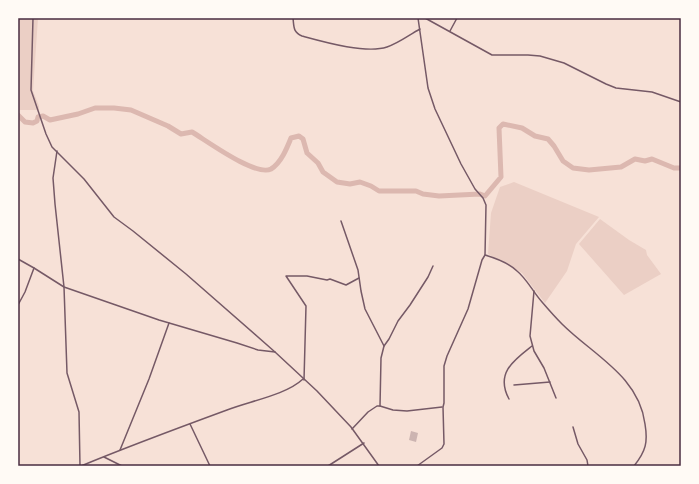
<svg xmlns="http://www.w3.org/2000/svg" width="699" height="484" font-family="'Source Sans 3',sans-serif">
  <rect width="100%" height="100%" fill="#f7e1d7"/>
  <g fill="#ebcfc5">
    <polygon points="18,18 38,18 33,91 39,106 39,110 18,110"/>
    <polygon points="514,182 599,217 576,244 567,271 545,303 522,273 488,254 491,213 500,187"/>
    <polygon points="600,219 629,240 646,250 647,255 661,274 624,295 579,244"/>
  </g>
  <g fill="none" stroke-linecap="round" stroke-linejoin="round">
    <path stroke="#dcb8b0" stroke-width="5" d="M18,115L25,122L33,123L37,121L38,117L43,116L50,120L78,114L95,108H114L131,110L168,126L181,134L192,132C207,141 256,177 271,169C281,163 287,148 291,138L299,136L303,139L307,153L318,163L323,172L337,182L350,184L360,182L371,186L379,191H416L423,194L439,196L480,194L485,196L501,177L499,128L503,124L522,128L535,136L548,139L554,146L563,161L573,168L589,170L621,167L635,159L645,161L652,159L674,168H681"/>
  </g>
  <polygon fill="#ccb4b1" points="411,431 418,433 416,442 409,440"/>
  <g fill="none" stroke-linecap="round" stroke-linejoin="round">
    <g stroke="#755966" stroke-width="1.5">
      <polyline points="33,18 31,90 46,134 52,147 84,179 114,217 133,231 186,274 275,352 317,391 351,427 379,466"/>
      <path d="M293,18C294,27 293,32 302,36C324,42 366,54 387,47C399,43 409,35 420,29"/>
      <polyline points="425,18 492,55 528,55 540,56 564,63 606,84 616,88 652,92 681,102"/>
      <polyline points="450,31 457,18"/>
      <polyline points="57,151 53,178 55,204 64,287 67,373 79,412 80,466"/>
      <polyline points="341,221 358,270 361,291 365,309 384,346"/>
      <path d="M485,255C495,258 509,263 517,271C527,279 533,292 542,302C548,309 555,317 562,324C593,355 639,376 645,424C648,442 646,451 634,466"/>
      <polyline points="18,259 34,268"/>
      <polyline points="534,291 530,336 534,351 544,368 556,398"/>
      <polyline points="18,305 25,292 34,268 64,287 159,320 237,343 258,350 275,352"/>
      <polyline points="304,380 306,306 286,276 307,276 327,280 330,279 346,285 359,278"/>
      <polyline points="514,385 550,382"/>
      <path d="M509,399C495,373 514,360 532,346"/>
      <polyline points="380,406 381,358 384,346 389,339 398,321 410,305 428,277 433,266"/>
      <polyline points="190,424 210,466"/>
      <polyline points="573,427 578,444 587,460 588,466"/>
      <polyline points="352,429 368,412 377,406 380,406 393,410 407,411 442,407"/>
      <polyline points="120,450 149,379 169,323"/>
      <polyline points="104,457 122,466"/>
      <path d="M81,466C129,446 178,428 227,410C250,401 286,395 303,379"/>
      <polyline points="328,466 364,443"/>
      <polyline points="417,466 442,448 444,444 443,407 444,403 444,366 447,356 468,309 482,260 485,255 486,205 483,198 475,189 461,164 435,109 428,88 418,18"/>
    </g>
  </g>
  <rect width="699" height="484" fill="none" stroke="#fffaf5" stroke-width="38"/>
  <rect x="19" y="19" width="661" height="446" fill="none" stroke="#4a2c40" stroke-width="1.5"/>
</svg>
